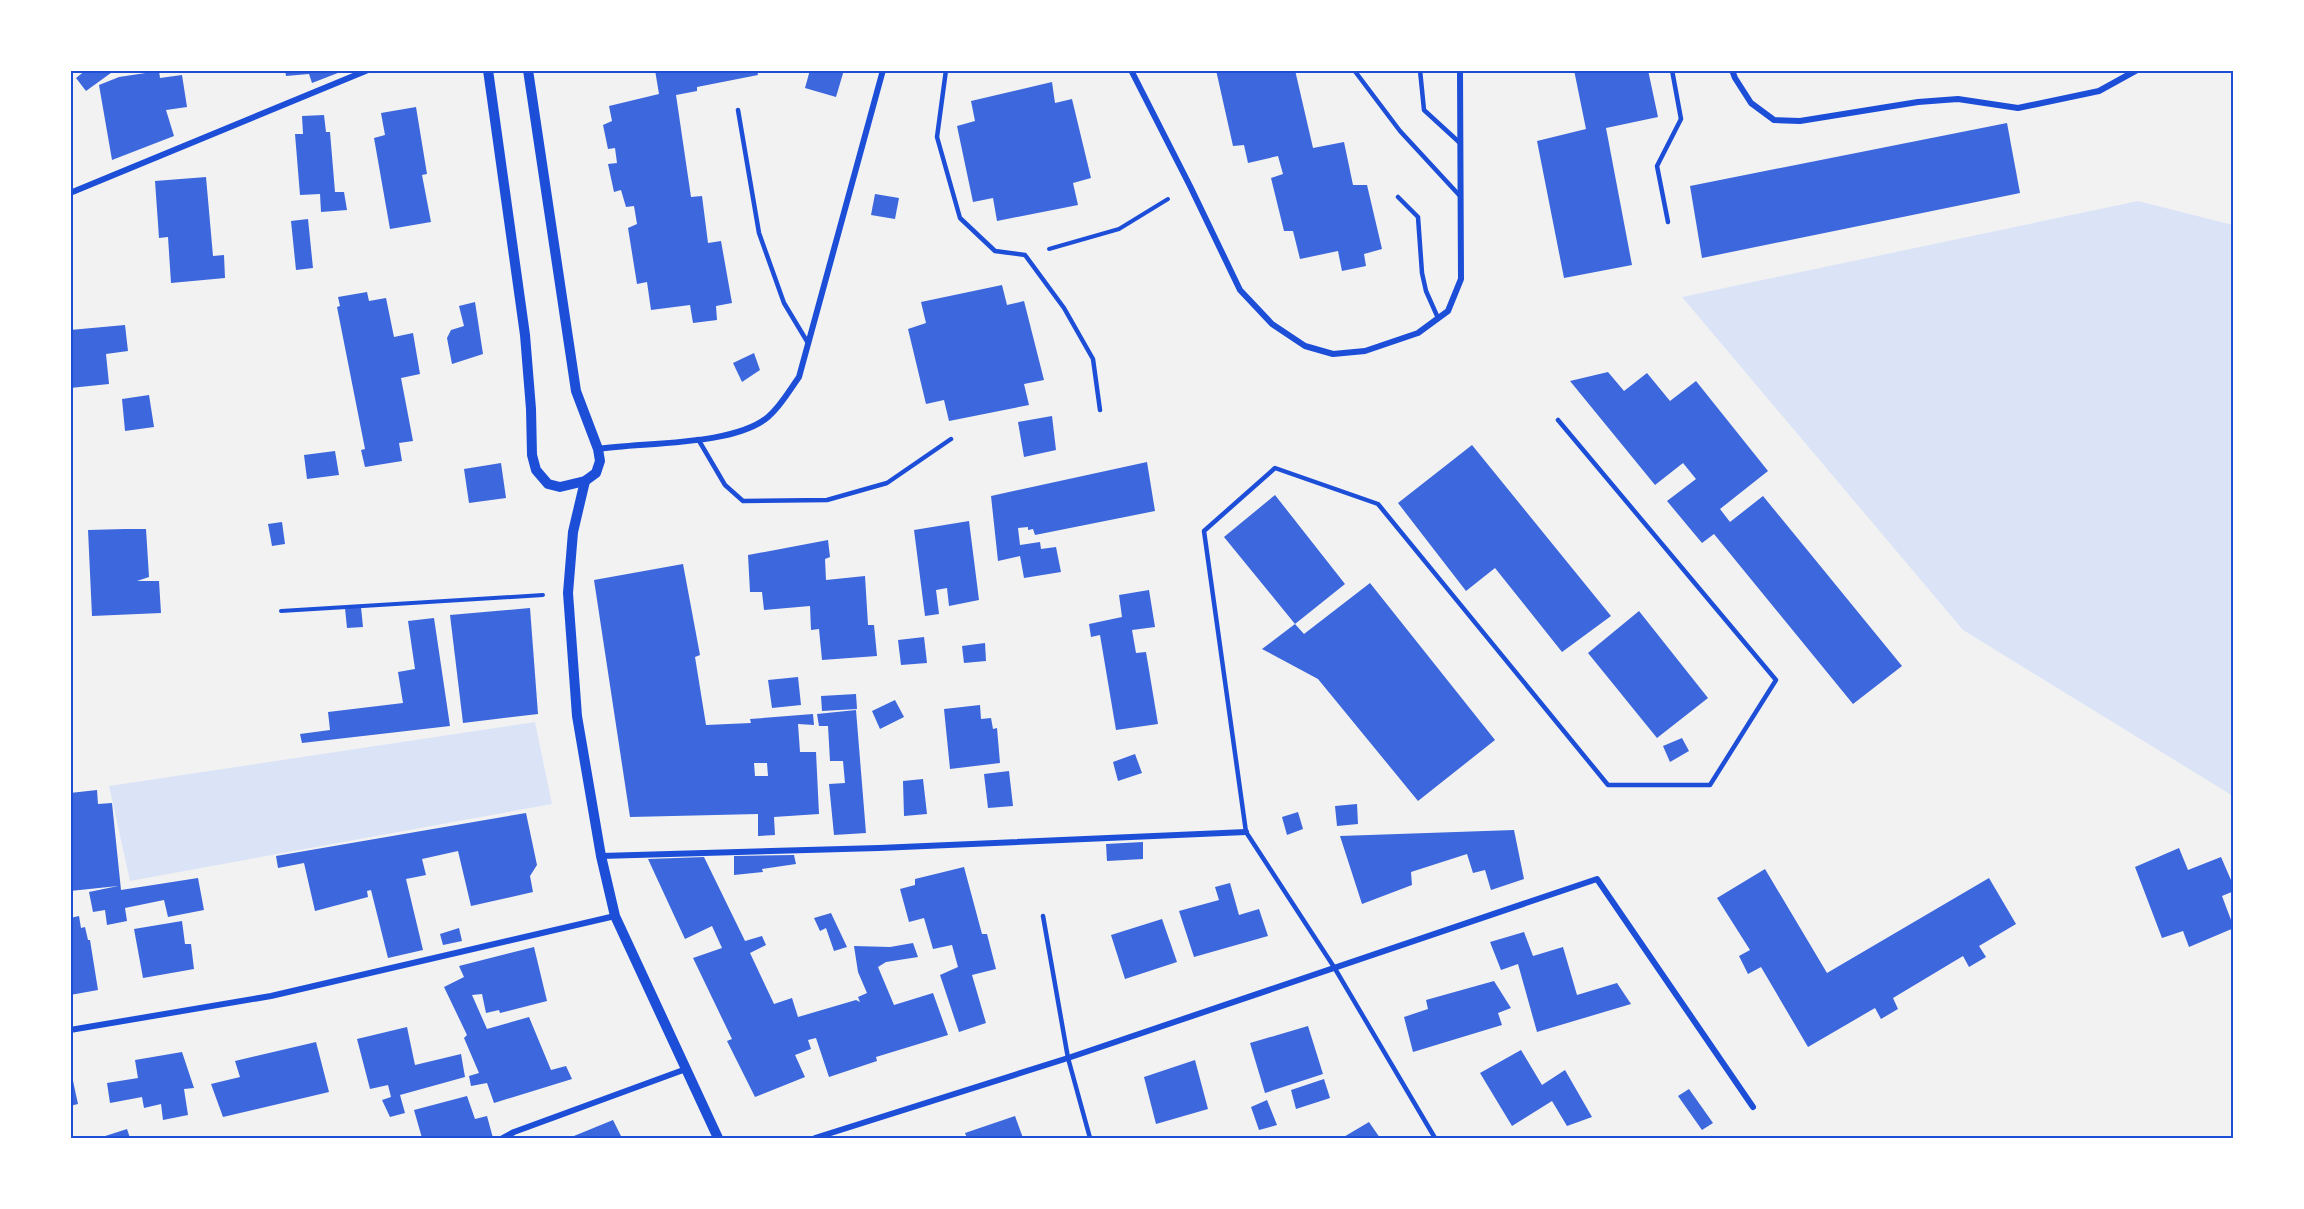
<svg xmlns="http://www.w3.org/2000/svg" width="2304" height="1209" font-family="'PT Sans',sans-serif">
  <rect width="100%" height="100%" fill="#f2f2f2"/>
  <g fill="#dbe4f7">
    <polygon points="2138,201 2233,225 2233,796 1963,630 1682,297"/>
    <polygon points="535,722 552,804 130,881 109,786"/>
  </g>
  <g fill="#3d67dc" fill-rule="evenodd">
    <polygon points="86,70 115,70 86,91 76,78"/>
    <polygon points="285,70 343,70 343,71 312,83 309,74 286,76"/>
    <polygon points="655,70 757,70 758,75 697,87 697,91 676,95 691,197 702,196 708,243 721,241 732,303 716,306 717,320 693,323 690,305 651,310 647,282 637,284 628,228 637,224 634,206 626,207 621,190 614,192 608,164 617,163 615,148 608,149 603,125 612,121 609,106 659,94"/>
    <polygon points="810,70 844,70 836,97 805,88"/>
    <polygon points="1216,70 1295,70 1313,148 1344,142 1353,185 1367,185 1382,249 1364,254 1366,266 1342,271 1338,251 1300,259 1293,231 1284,231 1271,178 1283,174 1278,156 1248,163 1244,145 1233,146"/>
    <polygon points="1574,70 1648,70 1658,117 1606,128 1632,265 1564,278 1537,141 1586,129"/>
    <polygon points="159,71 160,78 182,75 187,107 166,110 174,136 112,160 99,85 119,77"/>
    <polygon points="1052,82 1055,103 1072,99 1091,178 1073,183 1078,205 997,221 993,198 973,202 957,126 975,121 971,101"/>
    <polygon points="416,107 427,174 422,175 431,222 390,229 374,138 385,135 381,113"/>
    <polygon points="324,115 326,132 330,132 335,192 344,192 347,210 321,212 320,194 300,195 295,134 303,134 302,116"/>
    <polygon points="2007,123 2020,193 1702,258 1690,186"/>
    <polygon points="206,177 213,256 224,255 225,278 171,283 168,237 159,238 155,181"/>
    <polygon points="875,194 899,198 895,219 871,215"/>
    <polygon points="308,219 313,268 296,270 291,221"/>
    <polygon points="1002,285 1007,305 1024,301 1044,380 1024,384 1029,405 949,421 944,400 926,404 908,329 926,323 921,302"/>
    <polygon points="367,292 369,301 386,298 394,337 413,333 420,374 401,378 413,441 399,443 402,461 365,467 361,450 365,449 337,307 340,306 338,297"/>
    <polygon points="475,302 483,354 452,364 447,338 451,330 464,326 459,306"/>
    <polygon points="125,325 128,351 106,354 109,384 70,388 70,330"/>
    <polygon points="754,353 760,370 742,382 733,363"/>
    <polygon points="1608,372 1624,391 1647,373 1670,401 1696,381 1768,471 1720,509 1730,522 1763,496 1902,666 1853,704 1714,534 1702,543 1667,501 1696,479 1683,463 1655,485 1570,381"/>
    <polygon points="149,395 154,427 125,431 122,399"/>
    <polygon points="1052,416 1056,450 1024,457 1018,422"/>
    <polygon points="1472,445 1611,616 1562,652 1495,568 1466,591 1398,503"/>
    <polygon points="335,451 339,475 307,479 304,455"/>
    <polygon points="1147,462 1155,511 1035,535 1033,529 1028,530 1028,527 1018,528 1020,545 1040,542 1041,549 1056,547 1061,572 1024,578 1020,556 998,561 991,496"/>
    <polygon points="501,463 506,498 469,503 464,469"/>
    <polygon points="1275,495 1345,584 1295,624 1304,634 1370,583 1495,740 1418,801 1318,679 1262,649 1295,624 1224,537"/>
    <polygon points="969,521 979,600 949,606 947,588 936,590 939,614 925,616 914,530"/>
    <polygon points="282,522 285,544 272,546 268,524"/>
    <polygon points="125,529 146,529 149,577 137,581 159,581 161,613 92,616 88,530"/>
    <polygon points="828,540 830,557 825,559 826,580 865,576 868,625 874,625 877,656 822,660 819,629 811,630 810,606 764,610 762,592 750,592 748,555"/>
    <path d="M683,564L700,655L695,657L706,725L751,723L750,719L813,714L814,725L798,724L800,752H816L819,814L774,817L775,835L758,836V814L630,817L594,580ZM754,763H767L768,776H755Z"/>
    <polygon points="1149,590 1155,627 1132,630 1136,653 1146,652 1158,724 1116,730 1100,635 1091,637 1089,624 1122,617 1119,595"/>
    <polygon points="361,607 363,627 347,628 345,608"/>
    <polygon points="530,608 538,714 463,723 450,615"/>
    <polygon points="1639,611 1708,698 1657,738 1588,653"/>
    <polygon points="434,618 450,726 302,743 300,734 330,730 328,712 403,703 398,672 415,669 408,621"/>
    <polygon points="924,637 927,663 901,665 898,640"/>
    <polygon points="985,643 986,661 964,663 962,646"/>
    <polygon points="798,677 801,705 772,708 768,680"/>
    <polygon points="856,694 857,709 822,711 821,696"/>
    <polygon points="895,700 904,717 880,729 872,711"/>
    <polygon points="980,705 981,719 991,718 993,729 997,728 1000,763 950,769 944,709"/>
    <polygon points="856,710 866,833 834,835 829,784 845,783 843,761 830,761 828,726 819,726 817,714"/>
    <polygon points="1682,738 1689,751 1670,762 1663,746"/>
    <polygon points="1135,754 1142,773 1118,781 1113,762"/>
    <polygon points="1009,771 1013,806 988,808 984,774"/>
    <polygon points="923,779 927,814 904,816 903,781"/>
    <polygon points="97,790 98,804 112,803 121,890 198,878 204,910 168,917 164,900 125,908 127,921 107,925 105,910 93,912 89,892 118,886 70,891 70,793"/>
    <polygon points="1357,804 1358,824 1337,826 1335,806"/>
    <polygon points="1298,812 1303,829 1287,835 1282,817"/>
    <polygon points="526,813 537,865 530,876 533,892 471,906 458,851 422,859 426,875 406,879 423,950 388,958 371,890 367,891 368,897 315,911 304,863 278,868 276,856"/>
    <polygon points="1514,830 1524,879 1491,890 1485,870 1473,873 1467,854 1411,872 1412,885 1362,904 1340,836"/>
    <polygon points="1143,842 1143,859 1107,861 1106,844"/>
    <polygon points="2179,848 2188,870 2221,857 2234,887 2234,891 2222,896 2234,928 2189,947 2183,931 2162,938 2135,867"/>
    <polygon points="794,855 796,864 762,869 763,872 734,875 734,856"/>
    <polygon points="704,857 745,941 762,936 766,945 750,953 774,1004 792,998 798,1017 856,1000 860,1002 858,997 867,993 858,972 854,946 890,947 913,943 918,957 886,962 878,967 894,1005 933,993 948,1035 876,1057 877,1061 829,1077 816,1038 808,1040 811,1049 795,1055 805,1077 755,1097 727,1041 732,1039 693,958 722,948 712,926 685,939 648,859"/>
    <polygon points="964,867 982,934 987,934 996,969 972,975 986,1023 959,1032 940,975 958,967 952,945 933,949 924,918 909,922 900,889 915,885 915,879"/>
    <polygon points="1765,869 1827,973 1989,878 2016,924 1979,946 1986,957 1969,967 1963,956 1893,998 1898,1009 1881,1019 1875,1008 1808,1047 1761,967 1748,974 1739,956 1750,950 1717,898"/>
    <polygon points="1230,883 1239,915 1259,909 1268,936 1194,957 1179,911 1219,900 1215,887"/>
    <polygon points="831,913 847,947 834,951 826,928 820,931 814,918"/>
    <polygon points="79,916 81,928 85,927 88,940 90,940 98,990 70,995 70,918"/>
    <polygon points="1162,919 1177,962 1125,979 1111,935"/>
    <polygon points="182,921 185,944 191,944 194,969 143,978 134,929"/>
    <polygon points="459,928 462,941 443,945 440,934"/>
    <polygon points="1524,932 1533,956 1563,947 1577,995 1617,983 1631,1004 1537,1032 1518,964 1501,970 1490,942"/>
    <polygon points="534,947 547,1001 500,1013 499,1010 486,1013 482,994 472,995 487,1029 529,1017 551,1070 566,1066 572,1079 494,1103 487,1083 471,1086 469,1076 479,1073 464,1038 467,1035 444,987 464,977 459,966"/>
    <polygon points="1494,981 1511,1008 1498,1013 1502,1025 1413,1052 1404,1017 1428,1009 1426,1000"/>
    <polygon points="1308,1026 1323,1074 1265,1093 1250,1043"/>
    <polygon points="407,1027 415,1065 461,1054 465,1077 400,1095 405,1113 390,1117 382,1100 391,1097 388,1085 370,1089 357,1039"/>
    <polygon points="316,1042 329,1092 223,1117 211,1084 240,1077 235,1061"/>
    <polygon points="1521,1050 1542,1085 1565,1070 1592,1117 1567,1126 1552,1101 1512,1126 1480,1073"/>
    <polygon points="182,1052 194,1088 184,1089 188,1115 163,1120 161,1104 144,1108 142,1097 110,1103 107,1083 138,1078 135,1060"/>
    <polygon points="1195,1060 1208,1109 1156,1124 1144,1077"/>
    <polygon points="70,1067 78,1104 70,1106"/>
    <polygon points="1324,1079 1330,1098 1296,1109 1291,1090"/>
    <polygon points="1689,1089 1713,1123 1702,1130 1678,1096"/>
    <polygon points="467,1096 475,1119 487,1116 493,1138 422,1138 414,1110"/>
    <polygon points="1267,1100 1277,1125 1259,1130 1251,1107"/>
    <polygon points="1015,1116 1023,1138 967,1138 965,1133"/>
    <polygon points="613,1120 622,1138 569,1138"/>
    <polygon points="1369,1122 1380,1138 1342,1138"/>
    <polygon points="127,1129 130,1138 99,1138"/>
  </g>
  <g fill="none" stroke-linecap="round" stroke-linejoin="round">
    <g stroke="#1d4ed8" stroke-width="4">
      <polyline points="1049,249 1119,229 1168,199"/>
      <polyline points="281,611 543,595"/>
    </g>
    <g stroke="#1d4ed8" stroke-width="4.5">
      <polyline points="946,70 937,137 960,218 995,251 1025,255 1064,308 1093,359 1100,410"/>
      <polyline points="1354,70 1400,131 1460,196"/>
      <polyline points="1420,70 1424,110 1460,143"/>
      <polyline points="738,110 759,233 784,303 808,343"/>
      <polyline points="1398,197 1418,217 1422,273 1426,291 1438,318"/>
      <polyline points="1668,222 1657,166 1681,119 1672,70"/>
      <polyline points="698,439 725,485 743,501 827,500 887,483 951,439"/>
      <polyline points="1043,916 1068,1058 1090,1138"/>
      <polyline points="1435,1138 1334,967 1246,832 1204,531 1275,468 1378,504 1608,785 1710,785 1776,680 1558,420"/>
    </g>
    <g stroke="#1d4ed8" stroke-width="6">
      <polyline points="1131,70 1190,186 1240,290 1272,324 1305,346 1333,354 1365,351 1418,333 1448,311 1461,279 1460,70"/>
      <polyline points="1732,70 1735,78 1751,103 1774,120 1800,121 1918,102 1958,99 2018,108 2099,91 2137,70"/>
      <polyline points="70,193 368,70"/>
      <path d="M598,449C643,442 734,446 768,417C781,406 789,391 799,377L883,70"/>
      <polyline points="601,856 879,848 1246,832"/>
      <polyline points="70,1030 271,996 615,916"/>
      <polyline points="503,1138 514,1132 686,1069"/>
      <polyline points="815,1138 1068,1058 1597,879 1753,1107"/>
    </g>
    <g stroke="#1d4ed8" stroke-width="10">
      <polyline points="488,70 525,335 531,409 532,455 536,470 548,484 560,487 585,481 596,473 600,461 598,449 576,391 528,70"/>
      <polyline points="585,481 573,532 568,593 577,716 601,856 615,916 718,1138"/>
    </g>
  </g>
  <rect width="2304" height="1209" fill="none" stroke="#ffffff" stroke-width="144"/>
  <rect x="72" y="72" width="2160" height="1065" fill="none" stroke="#1d4ed8" stroke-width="2"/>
</svg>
